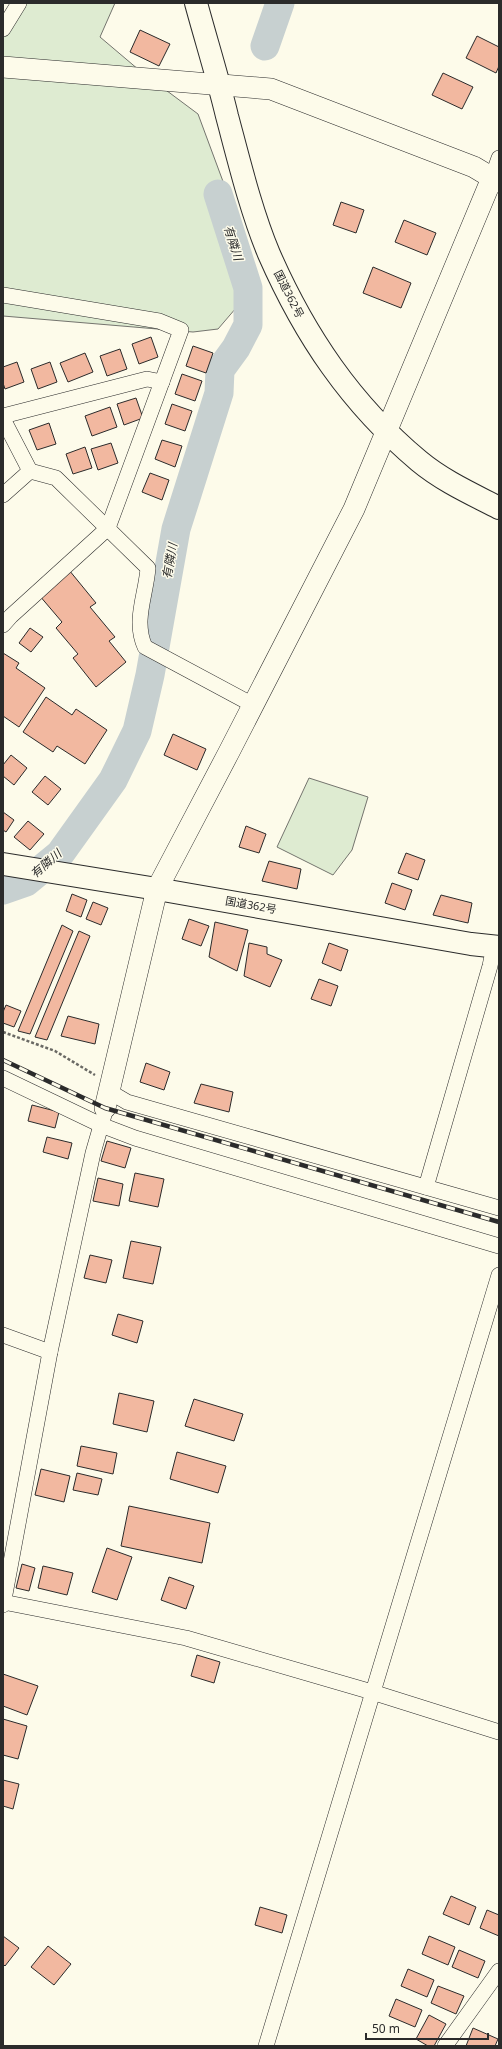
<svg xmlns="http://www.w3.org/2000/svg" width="502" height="2049" font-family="'Noto Sans','Noto Sans JP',sans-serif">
  <rect width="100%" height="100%" fill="#fdfbea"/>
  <g fill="#deebd1" stroke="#74746e">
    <polygon points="21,3 115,3 100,37 139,70 198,114 231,203 254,287 218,329 193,332 3,316 3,37"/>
    <polygon points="309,778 368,797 352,850 333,875 277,847"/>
  </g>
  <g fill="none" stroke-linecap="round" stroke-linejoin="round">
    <g stroke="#c7d0d0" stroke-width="29">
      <polyline points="265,46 280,3"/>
      <polyline points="3,890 26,882 60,854 113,780 137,731 150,675 176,529 219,393 220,370 236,348 248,325 248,288 218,194"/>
    </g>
  </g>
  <g fill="#f2b8a0" stroke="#2b2b2b">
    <polygon points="140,30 170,44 159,66 130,52"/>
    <polygon points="477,36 499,47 499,66 496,73 466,58"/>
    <polygon points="443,73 473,87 462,109 432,95"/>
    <polygon points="341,202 364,210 356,233 333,225"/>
    <polygon points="404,220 436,233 427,255 395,242"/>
    <polygon points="373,267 411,283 401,308 363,293"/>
    <polygon points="151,337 158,357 139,364 132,344"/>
    <polygon points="193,346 213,353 206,373 186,366"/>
    <polygon points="120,349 127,369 107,376 100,356"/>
    <polygon points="85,353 93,372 68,382 60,363"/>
    <polygon points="17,362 24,382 5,389 3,383 3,367"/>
    <polygon points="50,362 57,382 38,389 31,369"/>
    <polygon points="182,374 202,381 195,401 175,394"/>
    <polygon points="136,398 143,418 124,425 117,404"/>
    <polygon points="172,404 192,411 185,431 165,424"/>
    <polygon points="110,407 117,427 92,436 85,416"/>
    <polygon points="49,423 56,444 37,450 29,430"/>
    <polygon points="162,440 182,446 175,467 155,459"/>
    <polygon points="111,443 118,463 98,470 91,449"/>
    <polygon points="85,447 92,468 73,474 66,454"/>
    <polygon points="150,473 169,480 162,500 142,492"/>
    <polygon points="69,570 96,603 90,607 115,637 109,641 126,662 96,687 73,658 78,654 56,628 62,622 39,595"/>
    <polygon points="30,628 43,637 31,652 19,643"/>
    <polygon points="3,653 19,663 16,668 45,688 19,727 3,716"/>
    <polygon points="46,697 72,715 76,709 107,730 85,764 57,746 53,752 23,732"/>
    <polygon points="173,734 206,749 197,770 164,755"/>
    <polygon points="11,755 27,768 14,785 3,776 3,765"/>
    <polygon points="45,776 61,789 48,805 32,792"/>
    <polygon points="3,812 14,820 6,832 3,830"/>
    <polygon points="28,821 44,834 30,850 14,837"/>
    <polygon points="246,826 266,834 259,853 239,847"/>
    <polygon points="406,853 425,860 418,880 398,873"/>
    <polygon points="269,861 301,869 297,889 262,881"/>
    <polygon points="392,883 412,890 405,910 385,903"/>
    <polygon points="72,894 87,900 81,917 66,911"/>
    <polygon points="441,895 472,903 468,923 433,915"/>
    <polygon points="93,902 108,908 101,925 86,919"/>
    <polygon points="189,919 209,926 201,946 182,939"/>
    <polygon points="215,922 248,930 237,971 209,957"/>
    <polygon points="62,925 73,931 30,1034 18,1031"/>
    <polygon points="79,931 90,936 47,1040 35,1037"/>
    <polygon points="249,943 267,947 267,954 282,960 270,987 244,976"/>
    <polygon points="329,943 348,950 341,971 322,963"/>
    <polygon points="319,979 338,986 331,1006 311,999"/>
    <polygon points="6,1005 21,1011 14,1027 3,1023 3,1012"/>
    <polygon points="68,1016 99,1024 95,1044 61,1036"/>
    <polygon points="146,1063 170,1072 164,1090 140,1082"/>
    <polygon points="201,1084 233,1092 229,1112 194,1103"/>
    <polygon points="32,1105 59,1112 55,1128 28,1121"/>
    <polygon points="47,1137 72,1143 68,1159 43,1152"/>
    <polygon points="107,1141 131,1148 125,1168 101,1161"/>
    <polygon points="135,1173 164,1179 158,1207 129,1201"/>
    <polygon points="98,1178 123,1184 119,1206 93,1201"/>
    <polygon points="131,1241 161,1247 153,1284 123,1278"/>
    <polygon points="90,1255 112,1260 106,1283 84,1278"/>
    <polygon points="118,1314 143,1321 137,1343 112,1335"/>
    <polygon points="119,1393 154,1401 147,1432 113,1424"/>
    <polygon points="194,1399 243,1414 234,1441 185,1426"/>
    <polygon points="81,1446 117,1453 113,1474 77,1466"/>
    <polygon points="177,1452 226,1466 218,1493 170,1479"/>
    <polygon points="41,1469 70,1476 64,1502 35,1495"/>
    <polygon points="77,1473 102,1479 98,1495 73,1490"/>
    <polygon points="129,1506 210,1523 202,1563 121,1546"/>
    <polygon points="107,1548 132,1557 117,1600 92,1592"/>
    <polygon points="22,1564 35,1568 29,1591 16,1588"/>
    <polygon points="43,1566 73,1573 67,1595 38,1588"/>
    <polygon points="169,1577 194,1586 186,1609 161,1600"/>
    <polygon points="197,1655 220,1662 214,1683 191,1676"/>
    <polygon points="3,1674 38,1686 27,1715 3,1706"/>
    <polygon points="3,1719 27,1726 18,1759 3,1755"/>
    <polygon points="3,1780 19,1784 13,1809 3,1806"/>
    <polygon points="451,1896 476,1907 469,1925 443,1914"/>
    <polygon points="260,1907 287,1915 282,1933 255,1925"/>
    <polygon points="487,1910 499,1915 499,1936 480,1928"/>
    <polygon points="3,1936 19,1948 5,1966 3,1964"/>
    <polygon points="429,1936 455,1947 448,1965 422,1954"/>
    <polygon points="48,1946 71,1964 54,1985 31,1967"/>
    <polygon points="459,1950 485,1961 478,1978 452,1967"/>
    <polygon points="408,1969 434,1980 427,1997 401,1986"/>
    <polygon points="438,1986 464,1996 456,2014 431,2003"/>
    <polygon points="396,1999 422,2010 415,2027 389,2016"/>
    <polygon points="429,2015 446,2024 434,2046 428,2046 416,2039"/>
    <polygon points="473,2028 498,2039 495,2046 466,2046"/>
  </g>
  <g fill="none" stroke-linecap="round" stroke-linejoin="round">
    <defs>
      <g id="street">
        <polyline points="3,29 19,3"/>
        <polyline points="492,178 499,158"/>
        <polyline points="3,295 159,321 181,330 108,528 11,616 3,625"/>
        <polyline points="3,416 147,379 162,382"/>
        <path d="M3,419L30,471L56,478L148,568C146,595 133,621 145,647L253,705"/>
        <polyline points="3,495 30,471"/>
        <polyline points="3,1078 101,1125 135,1138 499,1246"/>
        <polyline points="110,1092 127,1102 499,1208"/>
        <polyline points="426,1187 490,966 494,946"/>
        <polyline points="3,1335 50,1352"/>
        <polyline points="3,1602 186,1638 372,1692 499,1732"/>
        <polyline points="3,1605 50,1352 93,1153 104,1115"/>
        <polyline points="266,2046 499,1275"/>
        <polyline points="445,2046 499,1971"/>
      </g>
      <g id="secondary">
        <polyline points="3,67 271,89 474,167 499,182"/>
        <polyline points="105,1108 157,889 229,752 354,509 492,178"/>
      </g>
      <g id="highway">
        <path d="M196,3C206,40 218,78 227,116C239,161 251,211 269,254C305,336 351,404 419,461C443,481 472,494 499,508"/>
        <polyline points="3,864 157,889 471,944 499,947"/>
      </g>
    </defs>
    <use href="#street" stroke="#2b2b2b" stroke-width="16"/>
    <use href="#secondary" stroke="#2b2b2b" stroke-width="22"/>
    <use href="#highway" stroke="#2b2b2b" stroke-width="24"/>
    <polyline stroke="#6a6964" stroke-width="2.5" stroke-dasharray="3 2" stroke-linecap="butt" points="3,1032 55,1051 95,1075"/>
    <use href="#street" stroke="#fdfbea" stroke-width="15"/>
    <use href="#secondary" stroke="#fdfbea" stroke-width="21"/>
    <use href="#highway" stroke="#fdfbea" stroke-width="22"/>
    <defs>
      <polyline id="rail" points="3,1060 105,1108 499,1222"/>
    </defs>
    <use href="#rail" stroke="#2b2b2b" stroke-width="4.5"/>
    <use href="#rail" stroke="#fdfbea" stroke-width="3" stroke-dasharray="9" stroke-linecap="butt"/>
  </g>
  <g text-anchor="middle" stroke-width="3" stroke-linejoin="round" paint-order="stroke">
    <g font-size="11" fill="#2b2b2b" stroke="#fdfbea">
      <text transform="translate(289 294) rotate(63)" y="4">国道362号</text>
      <text transform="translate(251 905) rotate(10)" y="4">国道362号</text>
    </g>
    <g font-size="12" font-style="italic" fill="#2b2b2b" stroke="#fdfbea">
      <text transform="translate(233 243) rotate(72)" y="4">有隣川</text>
      <text transform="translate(170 561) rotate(-80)" y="4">有隣川</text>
      <text transform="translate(46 864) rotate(-41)" y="4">有隣川</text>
    </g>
  </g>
  <rect width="502" height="2049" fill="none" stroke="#2b2b2b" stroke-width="8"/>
  <path d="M366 2033v6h122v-6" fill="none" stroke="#2b2b2b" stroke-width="2"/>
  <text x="372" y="2033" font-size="12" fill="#2b2b2b" stroke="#fdfbea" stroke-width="3" paint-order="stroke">50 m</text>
</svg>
